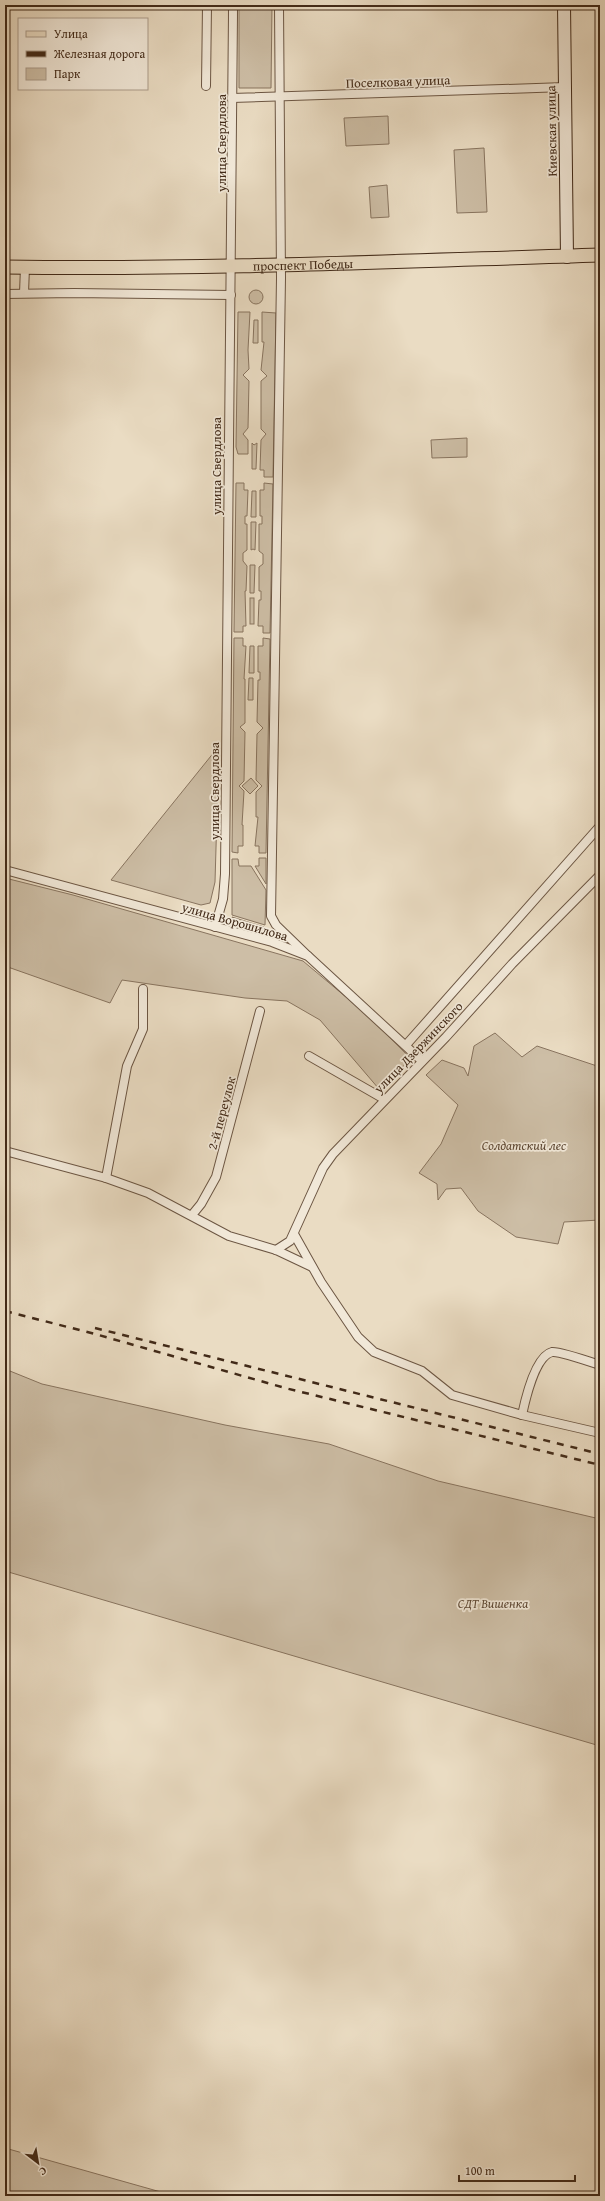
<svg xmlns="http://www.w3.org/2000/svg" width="605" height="2201" font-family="'Gentium Book Plus',serif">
  <rect width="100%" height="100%" fill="#eadcc3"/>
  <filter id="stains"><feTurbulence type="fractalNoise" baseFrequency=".005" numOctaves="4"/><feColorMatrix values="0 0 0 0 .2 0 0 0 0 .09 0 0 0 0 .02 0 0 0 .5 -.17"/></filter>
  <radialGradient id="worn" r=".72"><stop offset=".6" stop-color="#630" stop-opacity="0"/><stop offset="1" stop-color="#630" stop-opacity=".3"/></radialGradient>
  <g fill="#cdbea6" stroke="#88745f">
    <polygon points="239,5 272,5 271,88 239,88"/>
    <polygon points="388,116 389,144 346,146 344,118"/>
    <polygon points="484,148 487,212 457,213 454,150"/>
    <polygon points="387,185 389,217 371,218 369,187"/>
    <circle cx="256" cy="297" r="7"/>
    <polygon points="238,312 250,312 248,350 249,369 243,375 249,381 248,428 243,434 248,440 248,454 238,454 236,447"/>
    <polygon points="262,312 276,313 273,477 264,477 264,470 260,470 261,440 266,434 261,429 261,381 267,376 261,370 264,342 262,342"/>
    <polygon points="254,320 258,320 258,343 253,343"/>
    <polygon points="467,438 467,457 432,458 431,440"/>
    <polygon points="252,443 254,445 257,443 256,469 252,469"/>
    <polygon points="236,483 244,483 244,490 248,490 247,516 245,516 245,524 247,524 247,550 243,553 243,561 247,566 246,591 245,591 246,626 243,626 243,632 234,632"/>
    <polygon points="264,483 273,484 270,633 263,633 263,626 258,626 259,600 261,600 261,591 259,591 259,567 263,564 263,554 259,551 259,524 262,524 262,516 260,516 260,490 264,490"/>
    <polygon points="252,491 256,491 256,517 251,517"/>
    <polygon points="251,522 256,522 255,550 253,549 251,550"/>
    <polygon points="250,565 255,565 254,593 250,593"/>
    <rect x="250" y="598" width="4" height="26"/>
    <polygon points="234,638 243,638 243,646 246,646 244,679 245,679 245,723 240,727 245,732 244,781 239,786 244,791 242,825 243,825 243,846 238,846 238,853 232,852"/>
    <polygon points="263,638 270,639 266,853 259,853 259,846 255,846 258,817 256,817 256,792 262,786 256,780 257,734 263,728 257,722 258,680 260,680 260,672 258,672 258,646 263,646"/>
    <polygon points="250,646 254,646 254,673 249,673"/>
    <polygon points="249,678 253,678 253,700 248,700"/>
    <polygon points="219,746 215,882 210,903 201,905 111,880"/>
    <polygon points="251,778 258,786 250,794 242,786"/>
    <polygon points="259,858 266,858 266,884 255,866 259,866"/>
    <polygon points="232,859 238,859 239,866 251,866 266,890 265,925 232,915"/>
    <polygon points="5,878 73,895 303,961 371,1018 411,1059 379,1089 320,1020 287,1001 245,998 122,980 110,1003 5,966"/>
    <polygon points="232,917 264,927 264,930 260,932 235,925 232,922"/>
    <polygon points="495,1033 522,1057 537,1046 600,1067 600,1220 564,1222 558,1244 516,1237 478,1211 461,1188 446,1189 438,1200 437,1184 419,1173 441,1144 458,1105 426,1075 442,1060 464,1068 468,1076 474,1046"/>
    <polygon points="5,1369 42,1384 225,1425 329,1444 438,1481 600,1519 600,1746 5,1571"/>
    <polygon points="5,2148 175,2196 5,2196"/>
  </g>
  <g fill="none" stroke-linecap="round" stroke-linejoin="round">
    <defs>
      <g id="street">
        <polyline points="279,5 281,278 271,916 276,925 308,956"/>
        <polyline points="206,86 207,5"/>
        <polyline points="232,98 565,87"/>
        <polyline points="24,293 25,267"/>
        <polyline points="5,294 74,293 231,295"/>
        <polyline points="5,870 272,942 308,956 422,1061"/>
        <path d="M215,927L223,899L225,874C227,585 232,295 233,5"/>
        <polyline points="406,1045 600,826"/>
        <polyline points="309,1056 384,1099"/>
        <polyline points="5,1151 106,1178 148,1193 229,1236 276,1250 312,1267"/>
        <polyline points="106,1178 127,1066 143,1029 143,989"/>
        <polyline points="192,1215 201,1204 216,1177 260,1011"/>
        <polyline points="294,1234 321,1282 358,1337 374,1352 422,1371 452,1395 522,1415 600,1433"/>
        <polyline points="276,1250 290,1241 323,1168 333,1154 446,1037 512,964 600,875"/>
        <path d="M522,1415C525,1401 535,1356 552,1352C559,1351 591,1362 600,1365"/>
      </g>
      <polyline id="secondary" points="564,5 567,257"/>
      <g id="primary">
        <path id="s1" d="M5,267C203,270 402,261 600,255"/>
      </g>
    </defs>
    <use href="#street" stroke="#6c5643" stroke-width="10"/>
    <use href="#secondary" stroke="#422a18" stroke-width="14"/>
    <use href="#primary" stroke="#422a18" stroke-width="15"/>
    <use href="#street" stroke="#f1e8d8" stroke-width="8"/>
    <use href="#secondary" stroke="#f1e8d8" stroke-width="12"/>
    <use href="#primary" stroke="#eadcc3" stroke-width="13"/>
    <g stroke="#422a18" stroke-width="2.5" stroke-dasharray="7 7" stroke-linecap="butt">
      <polyline points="5,1311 95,1334 285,1388 600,1465"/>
      <polyline points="95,1328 600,1454"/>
    </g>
  </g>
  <g text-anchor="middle" stroke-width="3.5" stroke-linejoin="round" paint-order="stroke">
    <g font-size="13" fill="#422a18" stroke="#f1e8d8">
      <text transform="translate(398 81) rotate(-2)" y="5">Поселковая улица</text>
      <text transform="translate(551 131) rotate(-91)" y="5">Киевская улица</text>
      <text transform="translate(221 143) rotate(-90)" y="5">улица Свердлова</text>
      <text dy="5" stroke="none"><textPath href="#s1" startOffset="298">проспект Победы</textPath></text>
      <text transform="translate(216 466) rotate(-90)" y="5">улица Свердлова</text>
      <text transform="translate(214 791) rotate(-90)" y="5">улица Свердлова</text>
      <text transform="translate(235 921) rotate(16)" y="5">улица Ворошилова</text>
      <text transform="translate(418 1047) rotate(-46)" y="5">улица Дзержинского</text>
      <text transform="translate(221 1113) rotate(-75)" y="5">2-й переулок</text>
    </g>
    <g font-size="13" font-style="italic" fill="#5e4834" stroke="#f1e8d8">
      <text x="524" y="1150">Солдатский лес</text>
      <text x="493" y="1608">СДТ Вишенка</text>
    </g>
  </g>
  <rect width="605" height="2201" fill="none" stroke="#eadcc3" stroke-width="20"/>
  <rect x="6" y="6" width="593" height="2189" fill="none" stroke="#422a18" stroke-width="2"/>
  <rect x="10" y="10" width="585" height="2181" fill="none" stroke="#422a18"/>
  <rect x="18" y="18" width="130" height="72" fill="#f1e8d8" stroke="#ab9c8b"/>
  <rect x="26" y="31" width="20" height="6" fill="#eadcc3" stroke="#ab9c8b"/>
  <text x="54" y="38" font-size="12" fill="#422a18">Улица</text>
  <rect x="26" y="51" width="20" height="6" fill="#422a18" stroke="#ab9c8b"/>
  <text x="54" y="58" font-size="12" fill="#422a18">Железная дорога</text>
  <rect x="26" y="68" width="20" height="12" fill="#cdbea6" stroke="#ab9c8b"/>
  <text x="54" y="78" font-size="12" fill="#422a18">Парк</text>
  <g transform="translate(38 2163) rotate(149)" stroke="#f1e8d8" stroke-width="3" paint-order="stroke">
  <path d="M0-3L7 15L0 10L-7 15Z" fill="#422a18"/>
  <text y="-6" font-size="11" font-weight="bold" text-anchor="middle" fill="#422a18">С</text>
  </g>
  <path d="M459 2175v6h116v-6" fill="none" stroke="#422a18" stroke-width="2"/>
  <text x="465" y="2175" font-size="12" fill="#422a18" stroke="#f1e8d8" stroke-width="3" paint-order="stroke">100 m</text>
  <rect width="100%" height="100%" filter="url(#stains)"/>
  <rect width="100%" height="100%" fill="url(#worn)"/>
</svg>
